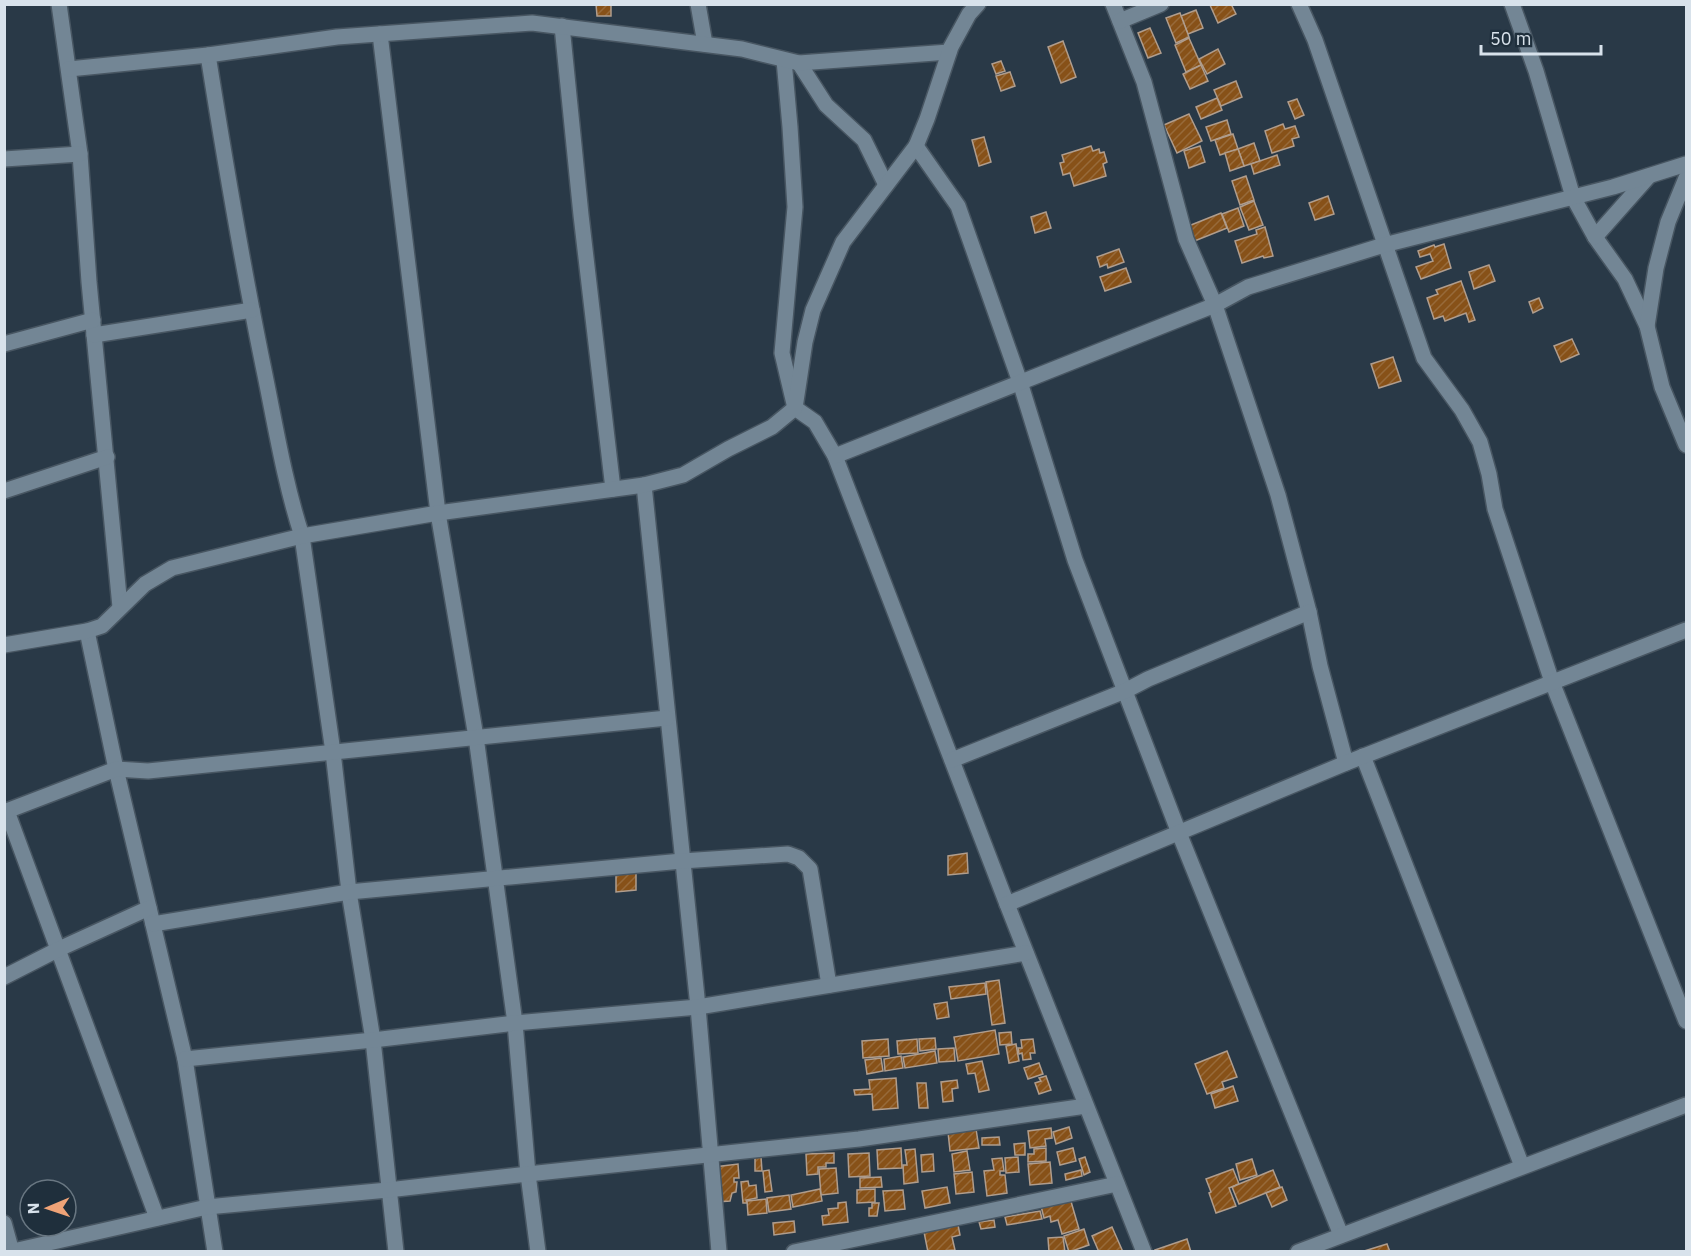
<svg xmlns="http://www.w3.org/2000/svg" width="1691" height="1256" font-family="'IBM Plex Sans',sans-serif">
  <defs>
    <pattern id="building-hatch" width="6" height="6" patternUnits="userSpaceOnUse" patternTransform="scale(1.5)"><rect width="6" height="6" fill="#875118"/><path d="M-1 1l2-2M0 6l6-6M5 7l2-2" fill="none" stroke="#976a3a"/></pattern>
  </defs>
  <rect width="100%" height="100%" fill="#293947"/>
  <g fill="url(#building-hatch)" stroke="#b09d8d" stroke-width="1.5">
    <polygon points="596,4 611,4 611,16 597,16"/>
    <polygon points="1231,4 1236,14 1218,23 1210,5"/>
    <polygon points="1196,10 1203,28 1188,34 1181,16"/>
    <polygon points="1180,13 1189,37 1176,43 1166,18"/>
    <polygon points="1150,28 1161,53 1148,58 1138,33"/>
    <polygon points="1189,38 1201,65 1186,72 1175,45"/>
    <polygon points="1063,41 1076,77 1061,83 1048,47"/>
    <polygon points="1218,49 1225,64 1207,74 1199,59"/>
    <polygon points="1001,61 1005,71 996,74 992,64"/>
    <polygon points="1201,65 1208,81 1190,89 1183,74"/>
    <polygon points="1010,72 1015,86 1001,91 996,76"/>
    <polygon points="1236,81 1242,97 1221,106 1214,90"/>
    <polygon points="1217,98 1222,110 1201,119 1196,107"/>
    <polygon points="1297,99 1304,115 1295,119 1288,102"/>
    <polygon points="1189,114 1202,141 1177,153 1164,125"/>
    <polygon points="1227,120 1231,134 1211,141 1206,127"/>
    <polygon points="1283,124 1285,129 1295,126 1299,137 1292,139 1294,146 1272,153 1265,131"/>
    <polygon points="1233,134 1238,149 1220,155 1215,140"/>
    <polygon points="984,137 991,162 979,166 972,140"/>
    <polygon points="1254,143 1260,161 1244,166 1238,149"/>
    <polygon points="1091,146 1093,151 1099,149 1100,153 1104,152 1107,162 1103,164 1106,176 1074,186 1070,173 1063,175 1060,163 1064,162 1062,155"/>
    <polygon points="1200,146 1205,162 1189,168 1184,151"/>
    <polygon points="1238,149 1244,166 1230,171 1225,153"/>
    <polygon points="1277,155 1280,165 1254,174 1251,164"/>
    <polygon points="1246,176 1254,200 1240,205 1232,181"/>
    <polygon points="1328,196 1334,214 1315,220 1309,203"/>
    <polygon points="1254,201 1263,225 1249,230 1240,207"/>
    <polygon points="1238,208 1244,226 1229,232 1222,214"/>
    <polygon points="1046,212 1051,228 1035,233 1031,217"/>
    <polygon points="1221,213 1227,228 1192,242 1186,227"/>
    <polygon points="1265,227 1273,256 1264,258 1263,256 1242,263 1235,241 1257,234 1256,230"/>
    <polygon points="1444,244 1451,268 1421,279 1416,267 1433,261 1430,254 1420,257 1418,251 1434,245 1435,247"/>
    <polygon points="1119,249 1124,262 1108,268 1107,264 1100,267 1097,257"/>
    <polygon points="1489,265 1495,281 1474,289 1469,272"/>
    <polygon points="1126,268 1131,282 1105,291 1100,277"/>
    <polygon points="1461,281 1475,320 1469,322 1466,313 1445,321 1443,316 1434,319 1427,298 1438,294 1436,290"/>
    <polygon points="1539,298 1543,308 1533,313 1529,302"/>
    <polygon points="1572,339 1579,354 1561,362 1554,346"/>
    <polygon points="1393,357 1401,381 1379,388 1371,364"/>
    <polygon points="967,853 968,873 948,875 948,856"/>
    <polygon points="636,870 636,890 616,892 616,873"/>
    <polygon points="999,980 1005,1023 992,1025 986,982"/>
    <polygon points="985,983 986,994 951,999 949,987"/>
    <polygon points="947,1002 949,1017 937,1019 934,1004"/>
    <polygon points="995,1030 999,1054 958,1061 954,1037"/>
    <polygon points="1011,1032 1012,1044 1000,1045 999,1033"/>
    <polygon points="935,1038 936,1049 920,1051 919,1039"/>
    <polygon points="888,1039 889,1056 863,1058 862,1041"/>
    <polygon points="917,1039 918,1053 898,1054 897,1041"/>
    <polygon points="1033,1039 1035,1053 1030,1053 1031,1059 1023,1060 1022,1053 1019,1054 1018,1048 1022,1048 1021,1040"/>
    <polygon points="1016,1044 1019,1061 1009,1063 1006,1046"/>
    <polygon points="954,1048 955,1061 939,1062 938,1049"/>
    <polygon points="935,1051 937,1063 905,1068 903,1057"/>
    <polygon points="1227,1051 1237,1077 1222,1082 1224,1088 1207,1094 1195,1064"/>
    <polygon points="901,1056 903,1068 885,1071 884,1059"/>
    <polygon points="881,1058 883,1071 867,1074 865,1060"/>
    <polygon points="982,1061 989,1090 979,1092 975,1073 968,1074 966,1064"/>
    <polygon points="1039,1063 1043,1074 1028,1079 1024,1068"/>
    <polygon points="1046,1076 1051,1090 1039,1094 1035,1083 1041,1081 1039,1078"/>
    <polygon points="896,1078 898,1108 873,1110 872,1094 855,1095 854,1090 870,1089 869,1080"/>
    <polygon points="957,1080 958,1088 952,1089 953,1101 943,1102 941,1082"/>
    <polygon points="917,1083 926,1083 928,1108 919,1108"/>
    <polygon points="1233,1086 1238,1101 1215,1108 1211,1094"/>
    <polygon points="1069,1127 1072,1138 1056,1144 1053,1132"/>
    <polygon points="1051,1128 1052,1138 1045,1139 1046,1146 1030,1148 1028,1131"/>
    <polygon points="976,1129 979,1148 950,1151 948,1132"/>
    <polygon points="999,1137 1000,1145 982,1145 982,1138"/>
    <polygon points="1025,1143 1025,1155 1015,1155 1014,1144"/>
    <polygon points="901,1148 902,1168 878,1169 877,1150"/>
    <polygon points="1046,1148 1046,1161 1028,1162 1028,1154 1034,1154 1034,1149"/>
    <polygon points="1073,1148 1076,1161 1060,1165 1057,1152"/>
    <polygon points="915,1149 918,1182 904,1184 903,1165 907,1165 905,1150"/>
    <polygon points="967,1151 970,1170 954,1172 952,1154"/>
    <polygon points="834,1153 834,1163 826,1163 826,1167 818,1167 818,1174 807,1175 806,1154"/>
    <polygon points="869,1153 870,1176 849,1177 848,1154"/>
    <polygon points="933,1154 934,1171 922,1172 921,1155"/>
    <polygon points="755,1157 761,1157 762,1171 755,1171"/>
    <polygon points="1018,1157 1019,1172 1006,1173 1005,1158"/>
    <polygon points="1085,1157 1090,1172 1084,1175 1079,1159"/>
    <polygon points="1002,1158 1004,1171 1000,1171 1000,1175 1005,1175 1007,1193 987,1196 984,1171 994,1170 992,1159"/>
    <polygon points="1252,1159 1257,1175 1240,1180 1236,1164"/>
    <polygon points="1050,1162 1052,1183 1030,1185 1028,1164"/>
    <polygon points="738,1164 739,1178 734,1178 734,1182 737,1182 736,1192 732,1193 730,1201 717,1202 714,1167"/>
    <polygon points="836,1168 838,1193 821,1195 819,1169"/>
    <polygon points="1233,1169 1239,1184 1229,1188 1236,1206 1216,1213 1209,1193 1211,1192 1206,1179"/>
    <polygon points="769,1170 772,1191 765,1192 763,1171"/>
    <polygon points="1081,1170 1082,1176 1066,1180 1065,1174"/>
    <polygon points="1273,1170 1280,1187 1239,1204 1232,1187"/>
    <polygon points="972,1172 974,1192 956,1194 954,1174"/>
    <polygon points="881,1177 882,1187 860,1188 860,1178"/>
    <polygon points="748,1181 749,1186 756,1185 757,1198 746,1200 747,1203 743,1203 741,1182"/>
    <polygon points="947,1187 950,1203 925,1208 922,1191"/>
    <polygon points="1282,1187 1287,1200 1272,1207 1266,1193"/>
    <polygon points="820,1189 822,1201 793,1207 791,1195"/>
    <polygon points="875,1189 875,1202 857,1203 857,1190"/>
    <polygon points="903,1190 905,1209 885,1211 883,1191"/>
    <polygon points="789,1195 791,1209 769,1212 767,1198"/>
    <polygon points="1070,1198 1079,1229 1062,1234 1058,1220 1051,1222 1050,1216 1044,1218 1041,1206"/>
    <polygon points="766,1199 767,1213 748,1215 747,1201"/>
    <polygon points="846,1202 848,1222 823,1225 822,1216 829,1215 828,1209 838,1208 838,1203"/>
    <polygon points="872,1203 879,1203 877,1216 869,1216 869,1208 872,1208"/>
    <polygon points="1040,1211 1042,1219 1007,1225 1005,1217"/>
    <polygon points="994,1220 995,1227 981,1229 979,1222"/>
    <polygon points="794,1221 795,1232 774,1235 773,1223"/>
    <polygon points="958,1225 960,1235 952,1237 955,1250 928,1252 924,1232"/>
    <polygon points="1112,1227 1123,1252 1099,1252 1092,1236"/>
    <polygon points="1084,1229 1089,1245 1069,1252 1064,1236"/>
    <polygon points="1063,1237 1065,1252 1049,1252 1048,1238"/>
    <polygon points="1187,1239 1191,1252 1156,1252 1155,1250"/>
    <polygon points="1387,1244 1390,1252 1361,1252"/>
  </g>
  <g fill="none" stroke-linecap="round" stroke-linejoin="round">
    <defs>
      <g id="minor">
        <polyline points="59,4 80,154 89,282 120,607"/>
        <polyline points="698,4 705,44"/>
        <polyline points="1113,4 1144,82 1186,239 1215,305 1278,495 1309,612 1320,666 1346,763"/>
        <polyline points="1299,4 1315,40 1424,358 1462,410 1480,442 1489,474 1495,509 1552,682 1686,1021"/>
        <polyline points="1512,4 1536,71 1573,197 1595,237 1625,279 1647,326 1662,387 1686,445"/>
        <polyline points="1120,21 1161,4"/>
        <polyline points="562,26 581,215 613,489"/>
        <polyline points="380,34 438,513 476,737 515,1023 528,1174 538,1252"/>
        <path d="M208,55C225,162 243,269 265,375C276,429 285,484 302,536L333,752L349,892L373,1040L396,1252"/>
        <polyline points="784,60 790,127 795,207 782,353 795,408 815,422 835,456 1007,904 1144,1252"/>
        <polyline points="799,63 826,105 864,140 886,185"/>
        <polyline points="69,69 208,55 337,37 532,23 742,49 799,63 949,52"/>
        <polyline points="916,146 958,206 1020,382 1075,560 1179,833 1341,1235"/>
        <polyline points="4,159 80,154"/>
        <polyline points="1595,237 1649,176"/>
        <polyline points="1647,326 1656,268 1668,222 1686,178"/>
        <polyline points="94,335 252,310"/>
        <polyline points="4,344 93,320"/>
        <polyline points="835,456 1215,305 1248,287 1384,245 1613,187 1686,164"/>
        <polyline points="644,485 698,1007 719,1252"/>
        <polyline points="4,491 107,457"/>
        <polyline points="87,631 116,769 185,1059 215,1252"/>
        <polyline points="4,645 87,631 102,626 145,584 172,568 302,536 438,513 644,485 683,475 728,449 772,427 795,408 805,342 813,310 843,242 916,146 927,119 951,47 969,14 978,4"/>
        <polyline points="1363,756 1522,1166"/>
        <polyline points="952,760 1125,691 1148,679 1309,612"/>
        <polyline points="7,811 157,1218"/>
        <polyline points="4,812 116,769 148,771 667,718"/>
        <polyline points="1007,904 1346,763 1686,630"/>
        <polyline points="153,924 349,892 682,861 788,854 799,858 810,869 829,985"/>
        <polyline points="4,977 59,949 149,908"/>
        <polyline points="185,1059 373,1040 515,1023 698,1007 1026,953"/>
        <polyline points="4,1223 12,1252"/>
        <polyline points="9,1252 207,1207 388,1190 528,1174 859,1139 1086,1106"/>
        <polyline points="794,1252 1117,1184"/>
        <polyline points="1298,1252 1686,1105"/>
      </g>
    </defs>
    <use href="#minor" stroke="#485662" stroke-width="18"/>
    <use href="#minor" stroke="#738695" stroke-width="15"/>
  </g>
  <rect width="1691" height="1256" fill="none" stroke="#d8e2eb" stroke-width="12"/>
  <g transform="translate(48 1208) rotate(268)"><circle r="28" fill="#1f2f3c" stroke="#697782" stroke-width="1.5"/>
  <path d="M0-4.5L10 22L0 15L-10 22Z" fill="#efa377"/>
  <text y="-9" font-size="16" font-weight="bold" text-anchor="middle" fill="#d8e2eb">N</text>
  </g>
  <path d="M1481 45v9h120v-9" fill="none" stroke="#d8e2eb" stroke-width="3"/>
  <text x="1490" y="45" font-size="18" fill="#d8e2eb" stroke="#1f2f3c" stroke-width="4.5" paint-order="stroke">50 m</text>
</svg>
